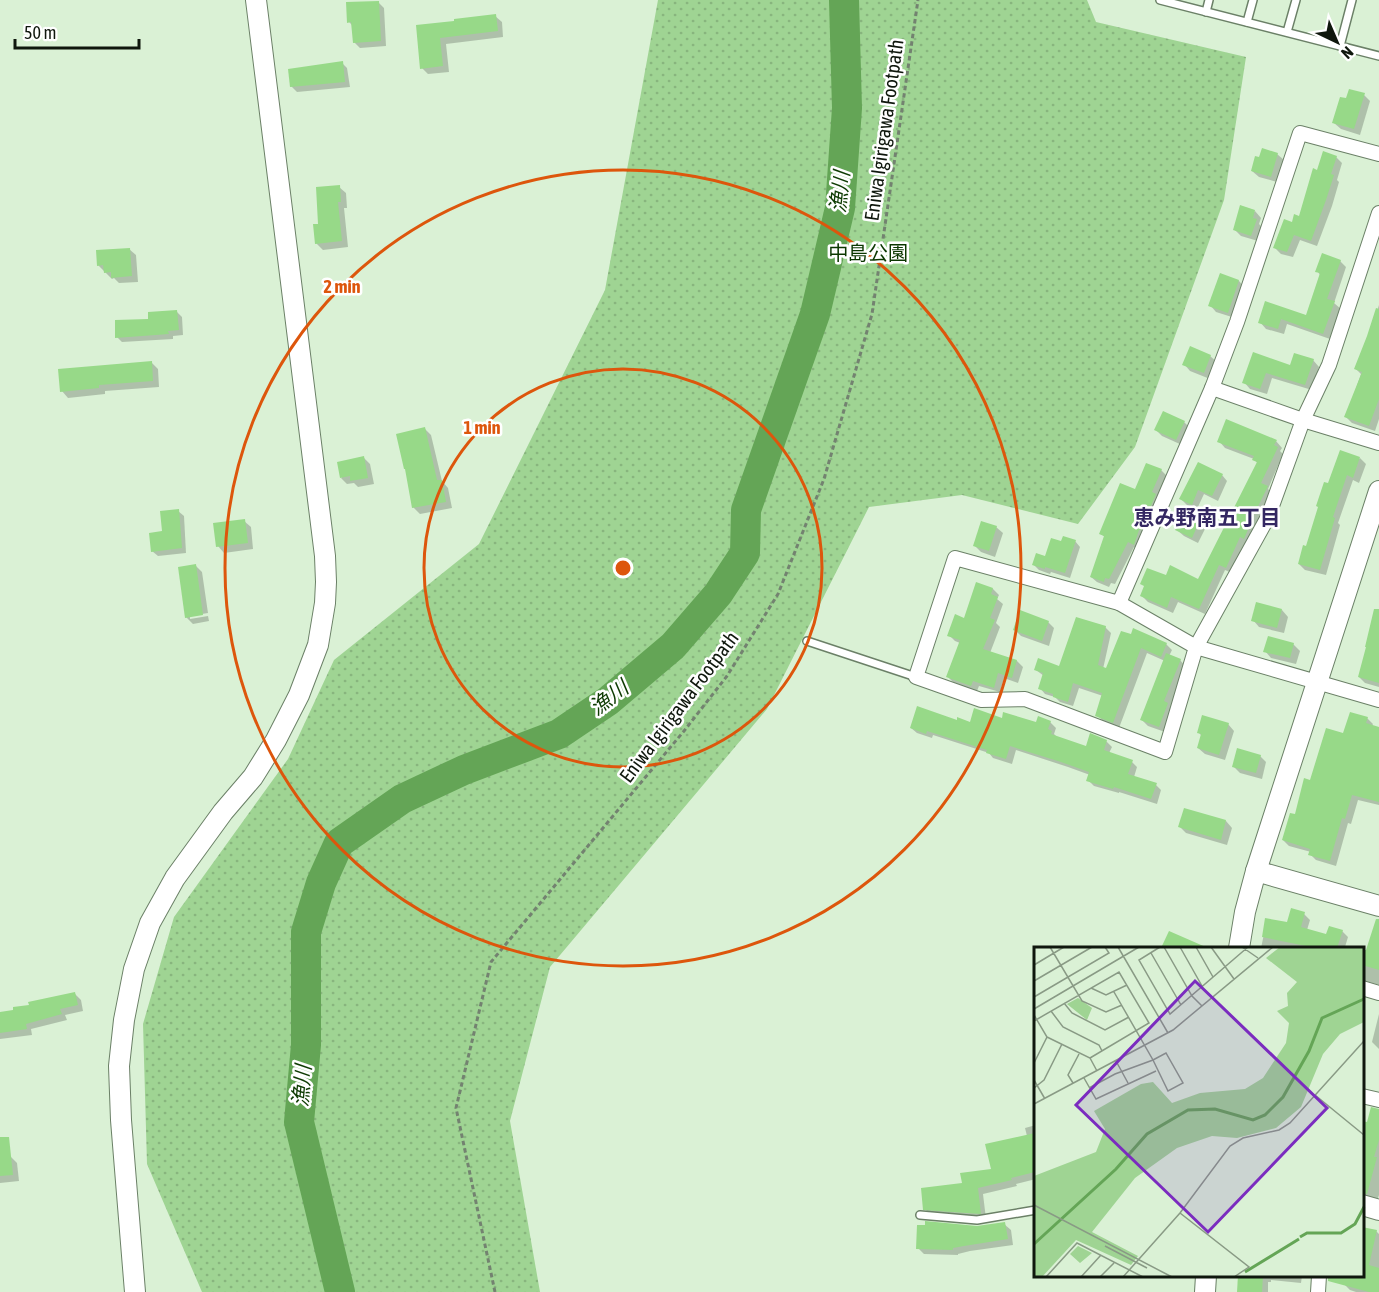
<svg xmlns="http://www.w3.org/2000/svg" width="1379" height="1292" font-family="'Asap Condensed','Noto Sans JP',sans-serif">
  <defs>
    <pattern id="park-dots" width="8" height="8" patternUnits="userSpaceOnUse" patternTransform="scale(1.5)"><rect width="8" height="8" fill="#9fd493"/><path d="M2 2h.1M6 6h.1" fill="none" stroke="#88b57e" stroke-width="1.8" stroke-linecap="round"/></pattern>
  </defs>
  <rect width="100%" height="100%" fill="#daf1d5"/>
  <polygon fill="url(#park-dots)" points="658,0 1087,0 1096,22 1246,57 1224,200 1135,447 1078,524 962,495 869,507 767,709 550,967 510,1121 540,1292 202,1292 147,1164 143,1024 174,917 288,759 334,660 479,544 605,290"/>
  <g fill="#0003">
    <polygon points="378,2 384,8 386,46 360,48 354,42 353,26 349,22"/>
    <polygon points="495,16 502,22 503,37 446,44 449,72 428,74 422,68 417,27"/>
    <polygon points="342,63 347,68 350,87 297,92 291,86"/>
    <polygon points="1364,95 1370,101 1360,135 1341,129 1334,123 1347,100"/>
    <polygon points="1277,154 1284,160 1277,182 1259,177 1252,171"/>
    <polygon points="1336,157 1342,163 1337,180 1339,182 1332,206 1317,246 1300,240 1293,257 1281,254 1275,248 1292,224 1300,218 1318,171"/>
    <polygon points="339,187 346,193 347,208 344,208 348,247 323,250 316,243 320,225"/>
    <polygon points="1255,211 1261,218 1259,224 1262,227 1258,241 1241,236 1234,229"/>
    <polygon points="129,249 136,255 138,282 119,283 114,278 112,279 98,265"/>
    <polygon points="1340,261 1346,267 1334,303 1341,309 1330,339 1287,324 1284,334 1266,329 1260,322 1266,303 1307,316 1321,276 1317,271"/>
    <polygon points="1220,275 1239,281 1245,288 1235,318 1216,312 1210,305"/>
    <polygon points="1379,305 1379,419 1375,431 1352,423 1346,417 1361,374 1355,368 1369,336"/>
    <polygon points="177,312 182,317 183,335 173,336 173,339 122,342 117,337 150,321"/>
    <polygon points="1254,354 1291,367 1313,360 1319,367 1312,390 1272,378 1267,394 1250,389 1244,382"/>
    <polygon points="1210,356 1217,362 1210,379 1190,371 1184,364"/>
    <polygon points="151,362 158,369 159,387 105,391 105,394 68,398 62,391"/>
    <polygon points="1227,421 1276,441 1282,448 1280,451 1283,454 1268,489 1273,494 1250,544 1246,543 1232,573 1225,570 1205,614 1178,602 1173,613 1148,602 1142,596 1166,577 1198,581 1258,464 1254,459 1225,448 1219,441"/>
    <polygon points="1184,422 1190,428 1182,445 1162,436 1156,430"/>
    <polygon points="425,429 431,435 442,481 448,488 452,508 420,514 413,507"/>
    <polygon points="364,458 370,464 374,484 358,487 354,483 347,484 341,478"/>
    <polygon points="1360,458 1366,464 1359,483 1353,480 1338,523 1340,525 1326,575 1305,570 1299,564 1307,548 1319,508 1329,485"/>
    <polygon points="1161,470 1167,476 1139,549 1134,547 1115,584 1111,583 1109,587 1097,582 1091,577 1105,537 1101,534 1136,491"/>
    <polygon points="1222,475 1227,481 1218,501 1204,494 1197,509 1187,505 1181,499"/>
    <polygon points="178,511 184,516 186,553 158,556 152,551"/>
    <polygon points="244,521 251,527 253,549 224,553 218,546"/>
    <polygon points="1199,521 1206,527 1198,543 1184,536 1177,530"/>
    <polygon points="996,527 1003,533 995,557 981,552 975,546"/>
    <polygon points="1075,541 1080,547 1070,578 1051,572 1050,574 1039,570 1034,565 1046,558 1062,543"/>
    <polygon points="196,566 202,572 208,613 190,616 190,619 208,616 209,621 193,624 186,617"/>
    <polygon points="977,584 993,589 999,595 997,599 1003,604 996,623 1000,627 990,653 1017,661 1023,667 1018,683 1004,678 1000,692 979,686 977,691 954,683 948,677 960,643 955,641 949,635 965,620"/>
    <polygon points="1282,610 1288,617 1284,633 1259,627 1253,620"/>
    <polygon points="1048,622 1054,628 1049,646 1021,636 1015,630"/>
    <polygon points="1379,625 1379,687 1365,683 1359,677"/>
    <polygon points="1105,627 1111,633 1103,669 1107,670 1122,633 1166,644 1172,650 1169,656 1180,660 1186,667 1170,708 1173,710 1165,732 1148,726 1142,720 1165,661 1147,653 1119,728 1103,721 1097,715 1103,696 1079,688 1073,706 1060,702 1055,697 1045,694 1040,688 1044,676 1036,670 1060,667"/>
    <polygon points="1293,644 1300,651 1296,664 1271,658 1265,651"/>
    <polygon points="1367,718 1373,724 1372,726 1379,728 1379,805 1358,800 1351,824 1348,823 1336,866 1316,860 1310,854 1311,852 1289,846 1283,840 1296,816 1311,782 1344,734"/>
    <polygon points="1003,720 1037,724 1050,722 1056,728 1054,734 1058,738 1087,748 1106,741 1112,747 1109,753 1132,762 1137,767 1134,777 1156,785 1161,790 1157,804 1119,792 1119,793 1094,786 1088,780 1090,775 1068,767 1016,750 1012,764 993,758 989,753 933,735 932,738 917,733 911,728 958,722 971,724"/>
    <polygon points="1228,724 1234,731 1225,760 1205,754 1198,748 1202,736 1199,733"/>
    <polygon points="1260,756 1266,762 1262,779 1240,773 1233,766"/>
    <polygon points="1226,821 1232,828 1227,845 1186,833 1180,827"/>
    <polygon points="1304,914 1310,920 1307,930 1327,936 1342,931 1348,937 1345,947 1352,948 1261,948 1267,920 1288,924"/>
    <polygon points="1379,944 1379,985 1362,980 1362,951 1367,952"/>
    <polygon points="75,994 81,1000 83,1011 65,1015 67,1020 31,1029 32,1035 0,1039 0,1014 15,1012"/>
    <polygon points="1379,1014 1379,1049 1372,1042"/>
    <polygon points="1362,1123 1379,1127 1379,1195 1377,1201 1362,1198"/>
    <polygon points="1036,1125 1036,1179 1016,1184 1017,1186 983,1194 986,1219 931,1215 925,1209 963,1184 992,1171 1027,1136 1025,1128"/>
    <polygon points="10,1156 17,1163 19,1181 0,1183 0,1158"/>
    <polygon points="1004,1224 1011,1230 1013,1245 970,1251 958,1254 958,1255 924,1254 918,1248 977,1227"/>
    <polygon points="1376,1231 1379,1234 1379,1292 1356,1292 1350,1290 1344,1284 1362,1276"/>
    <polygon points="1239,1276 1302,1276 1301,1283 1271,1280 1271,1282 1268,1282 1268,1292 1238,1292"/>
  </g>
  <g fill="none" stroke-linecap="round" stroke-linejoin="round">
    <polyline stroke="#64a556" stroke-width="30" points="340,1292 299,1122 306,1045 306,932 321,883 339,843 402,799 464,770 559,734 608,701 673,646 718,594 745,553 746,510 815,314 840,208 847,108 844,0"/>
  </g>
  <g fill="#97d988">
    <polygon points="379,1 381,41 353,43 351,22 347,23 346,2"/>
    <polygon points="496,14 498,31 440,38 443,66 420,69 416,25 454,21 454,19"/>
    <polygon points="343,61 345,82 290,87 288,69"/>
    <polygon points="1349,89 1365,93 1354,129 1332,123 1340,97 1346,98"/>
    <polygon points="1262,148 1278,153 1271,177 1251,171 1255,156 1259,157"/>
    <polygon points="1323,151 1337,156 1331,174 1334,175 1326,200 1311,241 1294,235 1287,252 1273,248 1284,219 1292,222 1294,214 1299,216 1313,168 1317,170"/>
    <polygon points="340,185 341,202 338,202 342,241 315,244 313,224 318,224 316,187"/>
    <polygon points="1240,205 1255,210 1253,218 1257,219 1251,236 1233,230"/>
    <polygon points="130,248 132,276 111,278 111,272 104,273 103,265 97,266 96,250"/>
    <polygon points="1322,253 1341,260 1327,299 1335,301 1323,334 1281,319 1278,329 1258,323 1265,301 1306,315 1320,273 1315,272"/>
    <polygon points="1220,273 1239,280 1228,313 1208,306"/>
    <polygon points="1376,308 1379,309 1379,399 1369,426 1344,417 1362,372 1354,369 1367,336"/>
    <polygon points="177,310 179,330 168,331 169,334 115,338 115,320 148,319 148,312"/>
    <polygon points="1190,346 1211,355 1204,373 1182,365"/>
    <polygon points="1253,352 1290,365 1294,353 1314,359 1305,385 1266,373 1260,389 1242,383"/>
    <polygon points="152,361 153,381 99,385 99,388 60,392 58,369"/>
    <polygon points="1163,411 1185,421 1176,440 1154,430"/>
    <polygon points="1226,419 1277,440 1274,445 1278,447 1261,483 1268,486 1248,527 1249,527 1244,539 1240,537 1226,568 1219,565 1199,609 1171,597 1167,608 1140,596 1144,586 1140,584 1147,568 1166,575 1170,565 1198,579 1257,462 1252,460 1254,456 1217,442"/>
    <polygon points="425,427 437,480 442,480 446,502 412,508 405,469 404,469 396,434"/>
    <polygon points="1340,450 1360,457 1353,478 1347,475 1333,517 1335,518 1320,570 1298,564 1303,545 1306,546 1318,507 1316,506 1324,482 1328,483"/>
    <polygon points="364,456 368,478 350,481 350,476 340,478 337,462"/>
    <polygon points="1198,462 1223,474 1212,496 1198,490 1192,505 1179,499"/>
    <polygon points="1146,463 1162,469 1152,492 1156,494 1141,530 1139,530 1134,545 1128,542 1109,579 1105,578 1104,582 1090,577 1104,536 1099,534 1120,483 1135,489"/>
    <polygon points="179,509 182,548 151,552 149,533 162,531 160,511"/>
    <polygon points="1184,512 1200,520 1192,538 1175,530"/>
    <polygon points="245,519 248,543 216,547 213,523"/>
    <polygon points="981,521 997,526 989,551 973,546"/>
    <polygon points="1063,536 1076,540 1065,573 1045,567 1045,569 1032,565 1036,553 1045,556 1051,538 1061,541"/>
    <polygon points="196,564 203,615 185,618 178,567"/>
    <polygon points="976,582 993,588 991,594 998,597 990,618 995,620 983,649 1017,660 1012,678 998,673 994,688 973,681 971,686 946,677 960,640 947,636 955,614 964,618"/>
    <polygon points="1256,602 1282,609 1277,628 1251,621"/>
    <polygon points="1374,609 1379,609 1379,683 1358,677 1366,647 1365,647"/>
    <polygon points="1020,610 1049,621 1042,641 1013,630"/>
    <polygon points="1076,617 1106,626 1098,665 1106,668 1121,631 1131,634 1133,628 1167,643 1161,657 1141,648 1113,723 1095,716 1102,693 1073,683 1068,702 1053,697 1053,694 1038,689 1043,673 1034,670 1038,658 1059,666"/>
    <polygon points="1268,636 1294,643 1290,658 1263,652"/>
    <polygon points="1166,653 1181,659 1164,701 1168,703 1159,727 1140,720"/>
    <polygon points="917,706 957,720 957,717 970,722 974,708 1002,718 1003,712 1036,722 1038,716 1051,721 1048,729 1052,731 1051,734 1086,746 1090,733 1107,740 1104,750 1133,760 1128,774 1157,783 1151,799 1114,787 1113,789 1086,781 1089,772 1061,762 1010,746 1006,759 986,753 987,750 927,731 926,734 910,728"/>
    <polygon points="1350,712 1368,717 1366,723 1379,727 1379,802 1352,795 1345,819 1342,818 1330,861 1308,855 1310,849 1282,840 1290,813 1295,814 1304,778 1310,780 1326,728 1343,733"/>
    <polygon points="1202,715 1229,723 1219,755 1197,748 1201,734 1197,733"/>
    <polygon points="1237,748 1261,755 1256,773 1232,767"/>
    <polygon points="1184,808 1226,820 1221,840 1178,827"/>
    <polygon points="1291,908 1305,912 1301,927 1326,934 1329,926 1343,930 1337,948 1305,948 1306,946 1262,937 1265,918 1287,922"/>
    <polygon points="1376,919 1379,919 1379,970 1362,965 1362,950 1366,950"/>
    <polygon points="1169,931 1208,948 1161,948"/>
    <polygon points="75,992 78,1005 60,1009 62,1014 26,1024 27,1029 0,1033 0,1012 13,1010 13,1007 29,1005 28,1002"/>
    <polygon points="1371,1107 1379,1109 1379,1140 1374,1157 1377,1157 1367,1194 1362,1193 1362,1121 1367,1122"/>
    <polygon points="1035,1133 1035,1172 1011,1178 1012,1180 978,1188 981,1214 923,1210 921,1188 962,1183 960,1173 991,1169 985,1144"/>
    <polygon points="0,1137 9,1137 13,1175 0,1176"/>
    <polygon points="925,1221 977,1226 1005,1222 1008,1239 964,1246 953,1248 953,1250 916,1249 917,1225 925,1225"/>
    <polygon points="1362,1227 1377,1230 1369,1265 1379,1268 1379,1292 1369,1292 1328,1281 1328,1275 1362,1275"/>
    <polygon points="1238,1275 1263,1275 1262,1292 1237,1292"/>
  </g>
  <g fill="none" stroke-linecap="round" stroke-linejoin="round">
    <defs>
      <g id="lane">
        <polyline points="1160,0 1379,56"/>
        <polyline points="1206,12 1209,0"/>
        <polyline points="1247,22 1253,0"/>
        <polyline points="1287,32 1296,0"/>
        <polyline points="1340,46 1352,0"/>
        <polyline points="807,641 916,677"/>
        <polyline points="920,1215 977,1220 1036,1210"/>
      </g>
      <g id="street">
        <polyline points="1379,213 1329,365 1303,420 1268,517 1196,647 1165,752 1025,699 981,700 916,677 955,558 1119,603 1196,647 1379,700"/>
        <polyline points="1212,388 1303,420 1379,443"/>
        <polyline points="1119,603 1212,388 1237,322 1300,133 1379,154"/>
        <polyline points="1362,988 1379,993"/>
        <polyline points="1362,1096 1379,1100"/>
        <polyline points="1318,1292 1319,1276"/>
      </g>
      <g id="secondary">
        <polyline points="1256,871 1379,906"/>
        <polyline points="1239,948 1245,912 1256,871 1379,491"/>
        <polyline points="1362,1205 1379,1210"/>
        <polyline points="135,1292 121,1120 119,1066 124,1020 134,969 150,923 175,878 223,812 253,777 276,740 299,695 318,645 325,603 326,582 325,556 256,0"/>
        <polyline points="1205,1292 1206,1276"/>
      </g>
    </defs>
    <use href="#lane" stroke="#6b8067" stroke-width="10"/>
    <use href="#street" stroke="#6b8067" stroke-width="16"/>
    <use href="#secondary" stroke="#6b8067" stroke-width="22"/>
    <polyline stroke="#738270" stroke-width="3" stroke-dasharray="4.5 3" stroke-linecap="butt" points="495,1292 456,1108 491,962 684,731 727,676 778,594 824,479 872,314 918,0"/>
    <use href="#lane" stroke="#fff" stroke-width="7"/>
    <use href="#street" stroke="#fff" stroke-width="14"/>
    <use href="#secondary" stroke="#fff" stroke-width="20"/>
  </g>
  <g fill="none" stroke="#dd560c" stroke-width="3">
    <circle cx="623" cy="568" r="199"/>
    <circle cx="623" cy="568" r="398"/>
  </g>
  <g text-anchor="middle" stroke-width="5" stroke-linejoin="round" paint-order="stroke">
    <g font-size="20" fill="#0f170d" stroke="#fff">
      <text transform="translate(884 130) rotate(-82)" y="7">Eniwa Igirigawa Footpath</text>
      <text transform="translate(679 707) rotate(-53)" y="7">Eniwa Igirigawa Footpath</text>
    </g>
    <g font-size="20" fill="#0b3700" stroke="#fff">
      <text x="868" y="260">中島公園</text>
    </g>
    <g font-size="21" font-style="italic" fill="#0e3b03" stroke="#fff">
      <text transform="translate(840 192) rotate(-84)" y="7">漁川</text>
      <text transform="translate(609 698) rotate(-37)" y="7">漁川</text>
      <text transform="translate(302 1086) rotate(-85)" y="7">漁川</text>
    </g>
    <g font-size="21" font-weight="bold" fill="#342762" stroke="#fff">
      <text x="1207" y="525">恵み野南五丁目</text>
    </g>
  </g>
  <g transform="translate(1034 947)">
    <rect width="330" height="330" fill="#daf1d5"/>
    <path d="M246,0H330V75L306,87L289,107L267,160L242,181L203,191L178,189L143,201L101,231L58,285L104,309L97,318L42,293L8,330H0V229L62,205L71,182L60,164L107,137L119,135L138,156L166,146L211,142L229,131L252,96L255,76L243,64L254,59L253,46L263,35L232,11ZM44,51L58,61L53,73L33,57ZM44,299L58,306L46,316L36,307Z" fill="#9fd493"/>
    <path fill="none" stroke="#64a556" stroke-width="3" d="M266,290L273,286H307L321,277L330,260M0,297L82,222L113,187L154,163L181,162L219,173L231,168L249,150L275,104L288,71L330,52M211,325L265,292"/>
    <path fill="none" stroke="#899a85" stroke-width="1.5" d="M16,0L48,54L72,65L88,58M84,0L134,86M126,0L105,13L136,67L214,0M130,0L158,49L168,59M146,0L168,39M162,0L179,30M177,0L200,32M208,0L224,11M117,6L147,58M0,18L30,0M0,34L58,0M57,41L72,48L93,38M0,50L75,6L71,0M30,56L38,66L71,83L95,70M0,62L105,0M17,64L29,80L65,98L68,104M0,68L13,90L0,116M0,74L85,25L115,76L56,111M13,90L56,111L63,124M82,114L94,136M50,131L62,152L122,124M0,133L11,152M39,136L34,128L45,107M0,141L10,133L28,97M55,141L81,127L119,113L132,106L149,136L134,144L119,113L80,45M281,148L330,188M0,157L139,83L239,0M0,258L138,330M146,266L215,320L200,330M71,299L113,321M12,330L43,296L109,330M47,330L67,308M66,330L80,316M89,330L146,266L196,199L209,191L245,183L256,176L330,94"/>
    <path fill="#7b2cbf" fill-opacity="0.15" stroke="#7b2cbf" stroke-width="3" d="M161,34L293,161L174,285L42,158Z"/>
    <rect width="330" height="330" fill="none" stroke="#0f170d" stroke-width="3"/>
  </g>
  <circle cx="623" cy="568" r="9" fill="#dd560c" stroke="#fff" stroke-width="3"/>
  <g font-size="18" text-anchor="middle" font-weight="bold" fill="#dd560c" stroke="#fff" stroke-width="5" stroke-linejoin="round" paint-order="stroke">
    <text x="342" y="293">2 min</text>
    <text x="482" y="434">1 min</text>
  </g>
  <g transform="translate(1337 42) rotate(136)" stroke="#ffffff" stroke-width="4.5" paint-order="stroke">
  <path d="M0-4.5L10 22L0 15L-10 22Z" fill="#0f170d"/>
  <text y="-9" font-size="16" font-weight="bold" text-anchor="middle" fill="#0f170d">N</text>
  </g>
  <path d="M15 39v9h124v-9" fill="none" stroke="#0f170d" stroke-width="3"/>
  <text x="24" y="39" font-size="18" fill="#0f170d" stroke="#ffffff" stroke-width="4.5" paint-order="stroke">50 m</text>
</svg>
